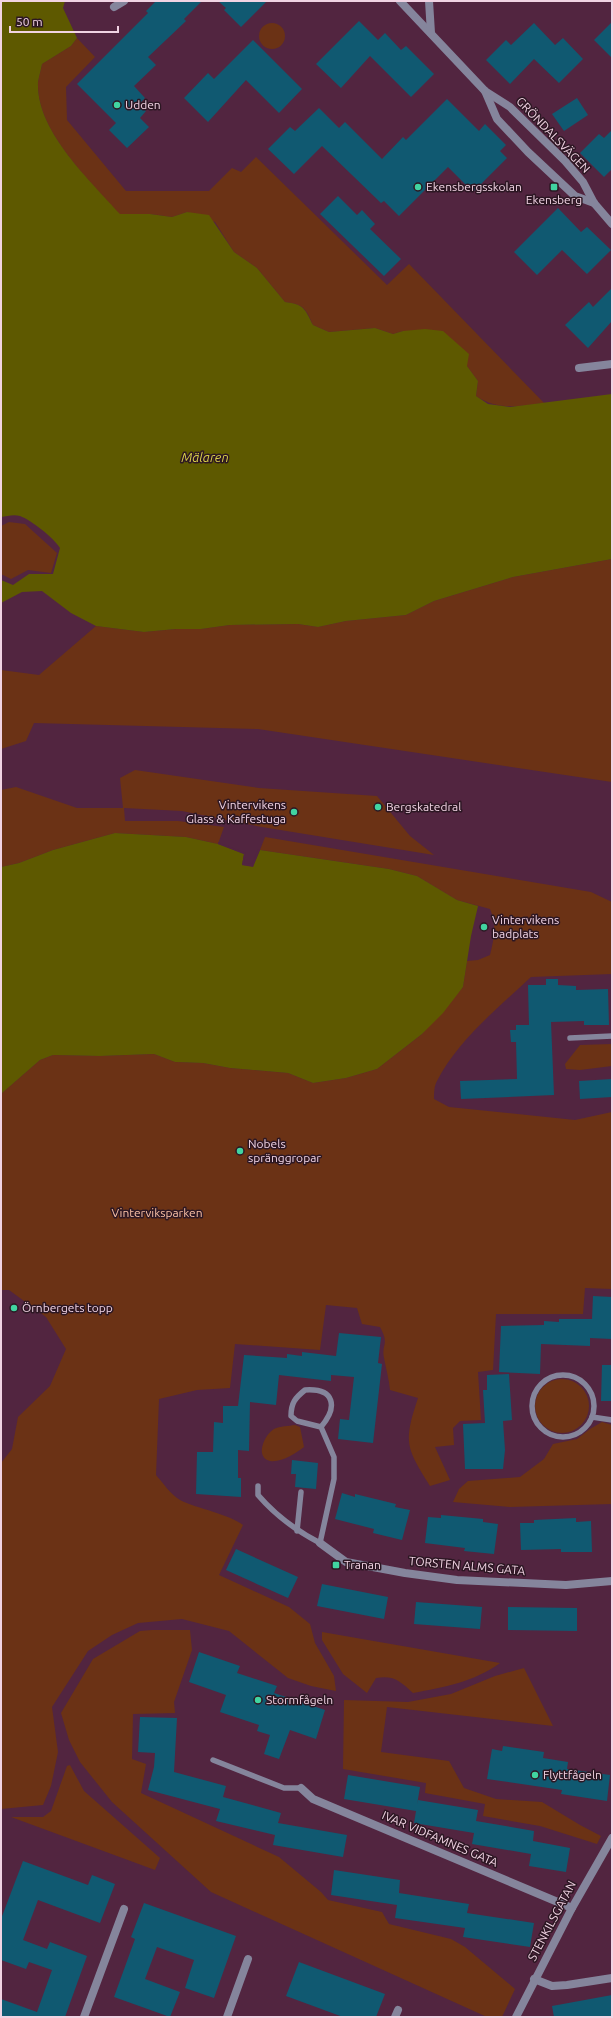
<svg xmlns="http://www.w3.org/2000/svg" width="613" height="2018" font-family="Ubuntu,sans-serif">
  <rect width="100%" height="100%" fill="#522540"/>
  <g fill="#6b3215">
    <circle cx="272" cy="36" r="13"/>
    <path d="M77,38L95,57L66,87L67,120L126,191H209L232,168L241,172L256,157L387,285L409,264L544,403C518,406 499,411 476,396L478,381L467,366L403,331L393,334L375,328L329,332L313,325C306,309 304,304 285,302L257,268L234,252L215,222L187,212L172,217L150,214L120,215C90,180 36,131 38,82C39,76 41,70 42,64L71,46Z"/>
    <polygon points="9,522 25,524 57,553 51,573 28,570 11,579 1,574 1,526"/>
    <polygon points="612,559 612,782 258,729 34,723 26,741 1,749 1,670 39,675 96,626 144,632 176,629 201,629 230,625 298,624 318,627 346,621 406,615 434,601 513,577"/>
    <polygon points="135,770 259,788 377,796 410,836 434,855 262,827 182,811 124,808 125,821 178,821 224,827 218,844 186,837 115,833 53,850 19,863 1,867 1,790 16,787 77,808 123,808 120,778"/>
    <path d="M265,837L591,892L612,902V974L531,977C498,1008 458,1040 437,1081C434,1086 434,1094 434,1099L449,1107L575,1120L612,1112V1289L585,1288L583,1314H496L493,1370L478,1372L481,1420L460,1421L453,1428L454,1445L435,1447L450,1480L430,1486C406,1447 403,1443 418,1398L390,1390C389,1379 386,1369 384,1358C381,1344 390,1345 380,1327L362,1324L357,1308L326,1305L320,1350L235,1344L230,1388L197,1390L159,1399L156,1475C163,1483 171,1495 180,1500C198,1509 229,1514 243,1525L219,1575L289,1607L310,1624L315,1643L334,1676L336,1691L311,1686L288,1678L229,1631L182,1619L138,1623L112,1635L88,1651L52,1707L58,1752L51,1786L43,1805L1,1809V1463L12,1449L18,1417L50,1386L66,1349L46,1317L9,1290H1V1094L40,1060L53,1055L100,1056L154,1054L175,1062L203,1063L230,1068L288,1073L313,1083L346,1078L377,1069L422,1034L463,987L467,961L478,960L490,955C494,939 497,924 490,909L457,900L417,876L389,869L260,850Z"/>
    <polygon points="612,1044 612,1066 580,1070 566,1069 565,1064 580,1045"/>
    <circle cx="562" cy="1406" r="27"/>
    <polygon points="602,1422 612,1425 612,1504 510,1507 453,1502 459,1489 468,1481 520,1477 544,1459 553,1444 577,1439 590,1429"/>
    <path d="M295,1425L300,1427L304,1447C296,1453 281,1463 270,1461C254,1457 265,1434 274,1429C280,1426 289,1426 295,1425Z"/>
    <polygon points="152,1630 190,1630 192,1650 174,1702 175,1713 133,1714 132,1759 146,1764 141,1793 279,1857 321,1892 328,1900 382,1912 389,1924 451,1939 465,1947 515,1989 502,2017 487,2017 211,1892 112,1802 80,1762 69,1740 61,1713 93,1659 140,1631"/>
    <path d="M322,1632L500,1663C474,1682 444,1687 413,1693C400,1681 394,1675 376,1678L367,1693L343,1674L322,1640Z"/>
    <polygon points="524,1668 553,1726 387,1707 381,1752 449,1761 464,1788 496,1799 542,1802 580,1825 601,1836 597,1844 540,1826 483,1816 485,1804 425,1793 426,1783 343,1769 344,1700 408,1702 451,1694 495,1676"/>
    <polygon points="70,1765 84,1791 160,1858 155,1870 11,1817 43,1817 51,1811 67,1766"/>
  </g>
  <g fill="#5e5900">
    <path d="M1,1H65L63,8L77,38L71,46L42,64C41,70 39,76 38,82C36,131 90,180 120,214H150L172,217L187,212L209,215L234,252L257,268L285,302C304,304 305,309 313,325L329,332L375,328L393,334L403,331L425,329L443,331L469,354L467,366L478,381L476,396L488,404L510,407L612,394V559L513,577L434,601L406,615L346,621L318,627L298,624L230,625L201,629H176L144,632L96,626L71,613L42,591L22,592L1,603V580L13,585L29,574H53L60,548C54,538 31,520 20,516C14,514 7,516 1,517Z"/>
    <polygon points="115,833 186,837 218,844 244,854 242,865 253,866 260,850 389,869 417,876 457,900 478,906 471,936 463,987 443,1013 422,1034 377,1069 346,1078 313,1083 288,1073 230,1068 203,1063 175,1062 154,1054 100,1056 53,1055 40,1060 1,1094 1,867 19,863 53,850"/>
  </g>
  <polygon fill="#522540" points="218,842 246,853 244,863 252,864 258,849 260,850 253,867 242,865 244,854 218,844"/>
  <g fill="#105971">
    <polygon points="156,1 202,1 184,19 186,21 148,57 156,65 134,86 145,98 139,104 146,111 140,118 149,127 127,148 109,130 116,123 77,84 148,13 146,11"/>
    <polygon points="218,1 267,1 241,27 224,10 226,8"/>
    <polygon points="359,21 378,40 385,33 401,50 406,46 434,74 411,97 370,56 341,88 316,64"/>
    <polygon points="612,22 612,58 594,40"/>
    <polygon points="534,23 555,45 563,38 583,59 559,83 534,59 510,84 486,60 506,40 511,45"/>
    <polygon points="253,40 302,89 279,113 246,80 208,122 184,98 208,73 214,79"/>
    <polygon points="577,98 588,115 564,131 552,114"/>
    <polygon points="447,99 479,131 485,124 506,145 500,151 507,158 473,192 448,167 399,216 384,201 381,203 322,146 294,174 268,149 290,127 295,131 319,108 339,128 345,122 382,159 403,137 406,140"/>
    <polygon points="612,130 612,169 604,177 580,153 599,134 604,138"/>
    <polygon points="338,196 357,215 362,210 375,224 370,229 401,259 384,276 320,214"/>
    <polygon points="558,208 581,232 587,227 611,250 587,274 562,250 537,275 514,252"/>
    <polygon points="612,288 612,321 588,348 565,325 589,302 593,307"/>
    <polygon points="546,979 558,979 558,985 576,986 576,990 608,989 609,1025 584,1025 584,1021 551,1022 554,1095 461,1099 460,1081 517,1079 516,1042 511,1042 510,1030 516,1030 516,1025 529,1025 528,985 546,985"/>
    <polygon points="612,1079 612,1097 580,1099 579,1081"/>
    <polygon points="593,1296 612,1297 612,1339 590,1338 590,1346 541,1344 540,1374 499,1372 501,1326 544,1325 544,1321 559,1322 559,1319 592,1319"/>
    <polygon points="339,1333 381,1337 378,1363 382,1364 373,1443 338,1439 340,1419 349,1420 354,1377 331,1375 331,1381 279,1375 276,1405 250,1402 249,1451 238,1450 238,1478 241,1478 241,1497 196,1494 197,1452 213,1452 214,1422 223,1423 223,1406 238,1406 244,1355 287,1358 287,1354 302,1356 302,1352 336,1356"/>
    <polygon points="602,1365 612,1365 612,1401 601,1401"/>
    <polygon points="509,1374 512,1420 503,1421 505,1450 503,1469 465,1469 463,1424 485,1423 483,1390 487,1390 487,1375"/>
    <polygon points="292,1460 318,1463 316,1489 295,1487 296,1474 291,1474"/>
    <polygon points="342,1493 355,1497 355,1494 396,1504 395,1507 410,1510 402,1540 373,1533 374,1529 335,1519"/>
    <polygon points="441,1515 483,1519 483,1522 498,1524 494,1554 464,1551 465,1548 425,1543 428,1517 441,1518"/>
    <polygon points="576,1518 576,1522 591,1521 592,1552 561,1552 561,1549 521,1550 520,1523 534,1523 534,1520"/>
    <polygon points="236,1549 298,1577 288,1598 226,1570"/>
    <polygon points="322,1584 388,1597 384,1619 317,1606"/>
    <polygon points="416,1602 482,1607 480,1629 414,1624"/>
    <polygon points="508,1607 577,1608 577,1631 508,1630"/>
    <polygon points="199,1652 240,1666 237,1673 277,1686 274,1693 325,1710 316,1739 290,1730 279,1759 264,1754 270,1735 257,1731 259,1725 220,1712 226,1695 189,1682"/>
    <polygon points="140,1717 177,1718 174,1772 226,1786 223,1797 281,1813 278,1823 347,1835 343,1857 273,1845 275,1835 216,1821 220,1809 148,1790 154,1767 155,1753 138,1752"/>
    <polygon points="503,1746 544,1752 543,1758 568,1762 567,1769 610,1775 607,1801 561,1794 562,1790 487,1779 492,1749 502,1751"/>
    <polygon points="348,1775 420,1787 417,1805 418,1800 478,1810 476,1821 534,1831 533,1841 570,1848 566,1872 529,1866 531,1854 472,1844 474,1833 414,1823 416,1811 344,1799"/>
    <polygon points="23,1861 88,1885 92,1875 115,1884 100,1923 38,1900 23,1940 47,1949 50,1942 87,1956 65,2017 1,2017 1,1999 37,2012 52,1970 29,1962 26,1969 1,1960 1,1919"/>
    <polygon points="334,1870 400,1880 399,1893 469,1904 467,1913 534,1923 530,1947 463,1937 465,1928 395,1918 397,1905 331,1895"/>
    <polygon points="144,1903 236,1936 214,1998 185,1988 194,1960 157,1947 145,1979 180,1992 170,2017 114,1997 135,1939 131,1937"/>
    <polygon points="299,1962 385,1994 376,2017 343,2017 286,1996"/>
    <polygon points="612,1995 612,2017 554,2017 552,2006"/>
  </g>
  <g fill="none" stroke-linecap="round" stroke-linejoin="round">
    <g stroke="#85859c" stroke-width="5.5">
      <polyline points="570,1038 612,1036"/>
      <circle cx="563" cy="1406" r="31"/>
      <polyline points="592,1417 612,1420"/>
      <path d="M258,1486V1495C276,1516 295,1530 320,1543L334,1479V1457L321,1427C338,1407 335,1388 305,1390C295,1398 291,1403 291,1416L297,1421L321,1427"/>
      <polyline points="297,1531 301,1492"/>
      <polyline points="213,1760 284,1788 301,1788"/>
    </g>
    <g stroke="#85859c" stroke-width="8">
      <polyline points="400,1 485,91 510,107 565,161 583,182 594,203 612,224"/>
      <polyline points="429,1 431,33"/>
      <polyline points="114,7 124,1"/>
      <polyline points="485,91 497,119 528,152 575,196 594,203"/>
      <polyline points="579,368 612,364"/>
      <polyline points="320,1543 346,1562 405,1573 457,1580 566,1585 612,1581"/>
      <polyline points="301,1788 313,1799 572,1908"/>
      <polyline points="534,1979 552,1986 567,1985 612,1978"/>
      <polyline points="84,2017 124,1909"/>
      <polyline points="227,2017 248,1959"/>
      <polyline points="395,2017 398,2010"/>
      <polyline points="516,2017 572,1908 612,1838"/>
    </g>
  </g>
  <g fill="#41d4a1" stroke="#2c1723" stroke-width="1.5">
    <circle cx="117" cy="105" r="4"/>
    <circle cx="418" cy="187" r="4"/>
    <rect x="550" y="183" width="8" height="8" rx="2"/>
    <circle cx="378" cy="807" r="4"/>
    <circle cx="294" cy="812" r="4"/>
    <circle cx="484" cy="927" r="4"/>
    <circle cx="240" cy="1151" r="4"/>
    <circle cx="14" cy="1308" r="4"/>
    <rect x="332" y="1561" width="8" height="8" rx="2"/>
    <circle cx="258" cy="1700" r="4"/>
    <circle cx="535" cy="1775" r="4"/>
  </g>
  <g text-anchor="middle" stroke-width="3" stroke-linejoin="round" paint-order="stroke">
    <g font-size="12" fill="#f1d3e3" stroke="#2c1723" text-anchor="start">
      <text x="125" y="109">Udden</text>
      <text x="426" y="191">Ekensbergsskolan</text>
      <text x="554" y="204" text-anchor="middle">Ekensberg</text>
      <text x="286" y="809" text-anchor="end">Vintervikens<tspan x="286" dy="14">Glass &amp; Kaffestuga</tspan></text>
      <text x="386" y="811">Bergskatedral</text>
      <text x="492" y="924">Vintervikens<tspan x="492" dy="14">badplats</tspan></text>
      <text x="248" y="1148">Nobels<tspan x="248" dy="14">spränggropar</tspan></text>
      <text x="22" y="1312">Örnbergets topp</text>
      <text x="344" y="1569">Tranan</text>
      <text x="266" y="1704">Stormfågeln</text>
      <text x="543" y="1779">Flyttfågeln</text>
    </g>
    <g font-size="12" fill="#f1d3e3" stroke="#2c1723">
      <text transform="translate(553 135) rotate(46)" y="4">GRÖNDALSVÄGEN</text>
      <text transform="translate(467 1566) rotate(5)" y="4">TORSTEN ALMS GATA</text>
      <text transform="translate(440 1839) rotate(23)" y="4">IVAR VIDFAMNES GATA</text>
      <text transform="translate(552 1921) rotate(-62)" y="4">STENKILSGATAN</text>
    </g>
    <g font-size="12" fill="#fcc2a7" stroke="#2c1723">
      <text x="157" y="1217">Vinterviksparken</text>
    </g>
    <g font-size="13" font-style="italic" fill="#dcd24a" stroke="#2c1723">
      <text x="205" y="462">Mälaren</text>
    </g>
  </g>
  <rect width="613" height="2018" fill="none" stroke="#f1d3e3" stroke-width="4"/>
  <path d="M10 26v6h108v-6" fill="none" stroke="#f1d3e3" stroke-width="2"/>
  <text x="16" y="26" font-size="12" fill="#f1d3e3" stroke="#2c1723" stroke-width="3" paint-order="stroke">50 m</text>
</svg>
